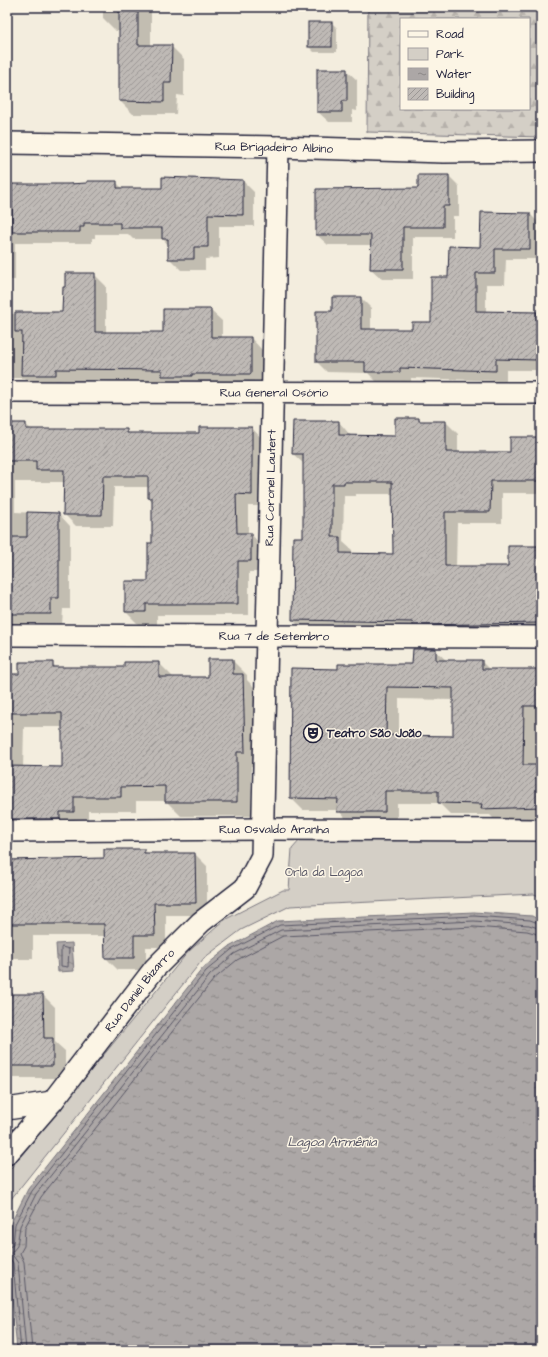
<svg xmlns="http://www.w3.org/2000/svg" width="548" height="1357" font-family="'Architects Daughter',sans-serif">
  <defs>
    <pattern id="forest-firs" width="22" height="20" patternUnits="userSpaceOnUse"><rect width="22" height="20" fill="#d4cfc6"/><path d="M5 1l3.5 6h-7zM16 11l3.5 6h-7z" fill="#b6b1ab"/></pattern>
    <pattern id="water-ripples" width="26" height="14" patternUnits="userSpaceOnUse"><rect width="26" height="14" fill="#aca7a6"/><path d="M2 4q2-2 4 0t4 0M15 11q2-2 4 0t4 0" fill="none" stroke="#8c8888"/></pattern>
    <pattern id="building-hatch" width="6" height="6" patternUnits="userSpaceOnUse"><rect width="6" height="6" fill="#bfbab6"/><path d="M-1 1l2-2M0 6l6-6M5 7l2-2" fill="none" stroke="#9b9795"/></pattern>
  </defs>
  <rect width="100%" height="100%" fill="#f3edde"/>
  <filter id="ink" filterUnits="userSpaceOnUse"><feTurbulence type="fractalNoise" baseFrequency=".025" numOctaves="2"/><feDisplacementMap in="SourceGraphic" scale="8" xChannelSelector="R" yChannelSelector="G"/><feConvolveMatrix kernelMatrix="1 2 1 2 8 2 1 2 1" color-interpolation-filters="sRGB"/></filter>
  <g filter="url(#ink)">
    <polygon fill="#d4cfc6" stroke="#7b7880" points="300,840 541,840 541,897 534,894 290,906 241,930 204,958 7,1204 7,1173 188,952 226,919 283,890 289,890 292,849"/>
    <path fill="url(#forest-firs)" stroke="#7b7880" fill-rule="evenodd" d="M368,7H541V137L367,132ZM401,19H529V109H401Z"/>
    <g fill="url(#water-ripples)" stroke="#75727b">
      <polygon points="474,912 532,916 541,921 541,1350 17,1350 8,1254 11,1223 28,1189 203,968 229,947 278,921"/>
      <polygon points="72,943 74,971 58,972 56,944"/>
    </g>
    <g fill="#0003" fill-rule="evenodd">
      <polygon points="103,7 151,7 151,46 171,46 184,59 184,96 177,95 176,114 133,114 120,101 120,31 116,31 103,18"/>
      <polygon points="309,23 332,23 337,28 337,52 314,52 309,47"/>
      <polygon points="346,70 357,80 357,111 352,110 352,122 329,122 318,112"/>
      <polygon points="449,176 459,186 459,216 453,216 453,237 413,237 413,279 382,279 371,269 372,245 328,245 317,235"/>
      <polygon points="243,181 254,192 254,226 219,226 219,258 205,259 205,270 181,270 169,258 169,246 163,239 133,239 128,234 95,234 95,238 92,238 92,243 15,243 15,280 7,280 7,195 68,185 116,182 123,189 163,189"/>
      <polygon points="530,214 541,225 541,259 506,259 505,284 486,284 486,312 537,313 541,317 541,370 506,370 506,381 411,378 411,382 377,382 368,373 327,372 317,362 333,312 361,298 371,308 371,330 413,330 432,323 449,278 481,248"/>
      <polygon points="94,274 106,286 106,333 164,333 210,310 222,321 222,338 251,338 262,350 262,385 175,387 169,381 68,381 68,387 34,387 25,378 7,378 7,314 63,313"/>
      <path d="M419,419L422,422H446L458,434V453H511L541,438V493H502V523H457L456,567H509L541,547V634L305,632L293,620L304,538V464L293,454L339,422L351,436L396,437ZM356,494H394V555L352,554V550L343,542L344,496H356Z"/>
      <polygon points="7,424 25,424 32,430 126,430 130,434 200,434 252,428 263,440 263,506 248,506 248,534 251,534 262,546 262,572 249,572 249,615 157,615 157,624 138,624 126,612 126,582 149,582 153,544 153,502 149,498 149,487 114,487 113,526 76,526 64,514 65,482 15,482 15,512 59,514 70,526 70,609 63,609 62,625 7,625"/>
      <path d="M435,650L447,661H481L490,670H537V666H541V718H536L535,766H541V820H495L490,815H451L439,803H397V824H351L338,810H303L291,798L339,670L413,665ZM399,699L454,700V737L399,736Z"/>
      <path d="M232,660L247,675V680L257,690L259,766H251V816H181L166,801H136V811H88V826L7,830V675H20L52,663L57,668H125V663H159L174,678H209ZM24,727H63V768H23Z"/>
      <polygon points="144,850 148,854 195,854 207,866 207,915 166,915 166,947 146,947 146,970 118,970 106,958 106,936 33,936 33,959 12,959 7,954 7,861 105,859"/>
      <polygon points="7,995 43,995 55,1007 55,1042 65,1051 65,1078 9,1078 9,1100 7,1100"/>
    </g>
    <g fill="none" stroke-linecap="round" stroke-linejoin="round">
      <g stroke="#595766" stroke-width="1">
        <polygon points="62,947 69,949 68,967 61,966 61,949"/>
        <polyline points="7,1248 13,1245 15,1224 32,1191 206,971 231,950 280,925 474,916 530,920 541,924"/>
        <polyline points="7,1259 11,1260 13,1263 21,1350"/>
        <polyline points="26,1350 18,1263 11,1253 17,1246 20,1226 36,1194 210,975 234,954 281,930 474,921 529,925 541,929"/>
        <polyline points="32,1350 24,1262 20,1253 24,1246 25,1227 41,1197 214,979 237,960 283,936 474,927 527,931 541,935"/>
      </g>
    </g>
    <g fill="url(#building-hatch)" stroke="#22223b" fill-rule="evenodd">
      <polygon points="119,7 138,7 138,45 172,45 171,83 164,83 164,102 119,101"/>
      <rect x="308" y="22" width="24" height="25"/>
      <polygon points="317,69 347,69 347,101 342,101 342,112 317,112"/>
      <polygon points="418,175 449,175 449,206 443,206 443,227 403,227 403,269 370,269 371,235 316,235 316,189 418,188"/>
      <polygon points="162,177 243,180 243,215 208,214 208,247 194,247 194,259 168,259 168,239 162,239 162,228 120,228 120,223 84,223 84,227 80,227 80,232 12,232 12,184 68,184 87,183 87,181 117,181 117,188 162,188"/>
      <polygon points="481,212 530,213 530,249 495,249 495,273 476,273 476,311 537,312 537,360 496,359 496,371 400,368 400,372 365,372 365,362 316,362 316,311 332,311 332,297 361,297 361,329 412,329 412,322 431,322 431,277 448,277 449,246 480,247"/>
      <polygon points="65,273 95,273 95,332 163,332 163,309 211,309 211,337 251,337 251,374 192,374 192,376 162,376 162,370 56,369 56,375 21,375 22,332 15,332 15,312 62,312 63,287 65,287"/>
      <path d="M395,418H419V421H446V452H510V437H541V481H491L490,512H445V566H508V546H541V623L413,625L412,622L292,620L293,537H303V454H292L293,421H339V435L395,436ZM344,482H392L393,554L340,553V537H332V484H344Z"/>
      <polygon points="7,423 26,423 26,429 127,429 127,433 199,433 199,427 252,427 252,495 236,494 237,533 251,533 251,561 238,561 238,604 146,604 146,612 125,612 125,581 148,581 148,543 152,543 152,498 148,498 148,476 103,476 102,515 63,515 64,470 36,470 36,461 7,461"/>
      <polygon points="27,512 59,513 59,598 51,598 51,614 7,614 7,537 27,537"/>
      <path d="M413,649H436V660H482V669H541V706H524L523,765H541V807L481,809L482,804L438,803V791H385V812H337L338,799L290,798L291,668L338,669V664H412ZM387,687L453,688V736L386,735Z"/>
      <polygon points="208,659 233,659 233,674 243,674 245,752 237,752 237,802 165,802 165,786 121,787 121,797 74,797 74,812 60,812 60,819 9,819 7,816 7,766 62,767 62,713 7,713 7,674 19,674 19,662 53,662 53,667 124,667 124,662 159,662 159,677 208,677"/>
      <polygon points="104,849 144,849 144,853 195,853 196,903 154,903 155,935 134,935 134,958 105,958 104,924 7,924 7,860 104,858"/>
      <polygon points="7,994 43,994 44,1038 53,1038 53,1066 7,1066"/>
    </g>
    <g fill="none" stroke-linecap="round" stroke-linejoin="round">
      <defs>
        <g id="street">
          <path id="s1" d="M7,143L278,147L444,152L541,151"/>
          <path id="s2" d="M7,392L541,393"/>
          <path id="s3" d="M7,635L541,637"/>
          <path id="s4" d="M7,831L263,829L541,830"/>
          <polyline points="7,1109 52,1102"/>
          <path id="s5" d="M7,1154L52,1102L155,968L201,922L245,888L262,856L278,147"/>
        </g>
      </defs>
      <use href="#street" stroke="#22223b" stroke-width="24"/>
      <use href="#street" stroke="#fcf5e5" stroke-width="21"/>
    </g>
  </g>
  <defs>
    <symbol id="theatre-ring" viewBox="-11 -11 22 22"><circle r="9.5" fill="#fcf5e5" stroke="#22223b" stroke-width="1.5"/><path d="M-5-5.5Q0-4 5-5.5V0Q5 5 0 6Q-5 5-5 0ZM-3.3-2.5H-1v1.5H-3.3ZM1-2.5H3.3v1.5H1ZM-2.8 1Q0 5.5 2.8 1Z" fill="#22223b"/></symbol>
  </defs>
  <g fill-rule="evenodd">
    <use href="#theatre-ring" x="302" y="722" width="22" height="22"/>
  </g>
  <g text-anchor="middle" stroke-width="3" stroke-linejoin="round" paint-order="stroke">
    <g font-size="12" fill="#22223b" stroke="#fcf5e5">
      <text dy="4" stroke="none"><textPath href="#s1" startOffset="267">Rua Brigadeiro Albino</textPath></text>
      <text dy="4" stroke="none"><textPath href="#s2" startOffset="267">Rua General Osório</textPath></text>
      <text dy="4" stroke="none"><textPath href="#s5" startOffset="763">Rua Coronel Lautert</textPath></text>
      <text dy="4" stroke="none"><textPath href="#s3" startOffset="267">Rua 7 de Setembro</textPath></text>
      <text dy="4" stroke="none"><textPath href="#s4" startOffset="267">Rua Osvaldo Aranha</textPath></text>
      <text dy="4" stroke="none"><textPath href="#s5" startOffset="211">Rua Daniel Bizarro</textPath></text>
    </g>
    <g font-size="12" font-weight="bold" fill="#22223b" stroke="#fcf5e5" text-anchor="start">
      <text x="327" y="737">Teatro São João</text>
    </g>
    <g font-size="12" fill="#575665" stroke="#fcf5e5">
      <text x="324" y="876">Orla da Lagoa</text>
    </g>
    <g font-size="13" font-style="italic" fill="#525160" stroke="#fcf5e5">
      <text x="332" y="1146">Lagoa Armênia</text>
    </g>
  </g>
  <rect width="548" height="1357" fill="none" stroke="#fcf5e5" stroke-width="24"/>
  <rect x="12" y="12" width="524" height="1333" fill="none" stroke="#22223b" stroke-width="1.5" filter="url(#ink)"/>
  <rect x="400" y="18" width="130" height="92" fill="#fcf5e5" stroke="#a5a1a1"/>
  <rect x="408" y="31" width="20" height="6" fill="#fcf5e5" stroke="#a5a1a1"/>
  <text x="436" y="38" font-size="12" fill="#22223b">Road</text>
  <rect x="408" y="48" width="20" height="12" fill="#d4cfc6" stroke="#a5a1a1"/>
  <text x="436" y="58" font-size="12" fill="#22223b">Park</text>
  <rect x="408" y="68" width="20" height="12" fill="url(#water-ripples)" stroke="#a5a1a1"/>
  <text x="436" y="78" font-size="12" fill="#22223b">Water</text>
  <rect x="408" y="88" width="20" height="12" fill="url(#building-hatch)" stroke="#a5a1a1"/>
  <text x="436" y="98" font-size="12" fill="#22223b">Building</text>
</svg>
